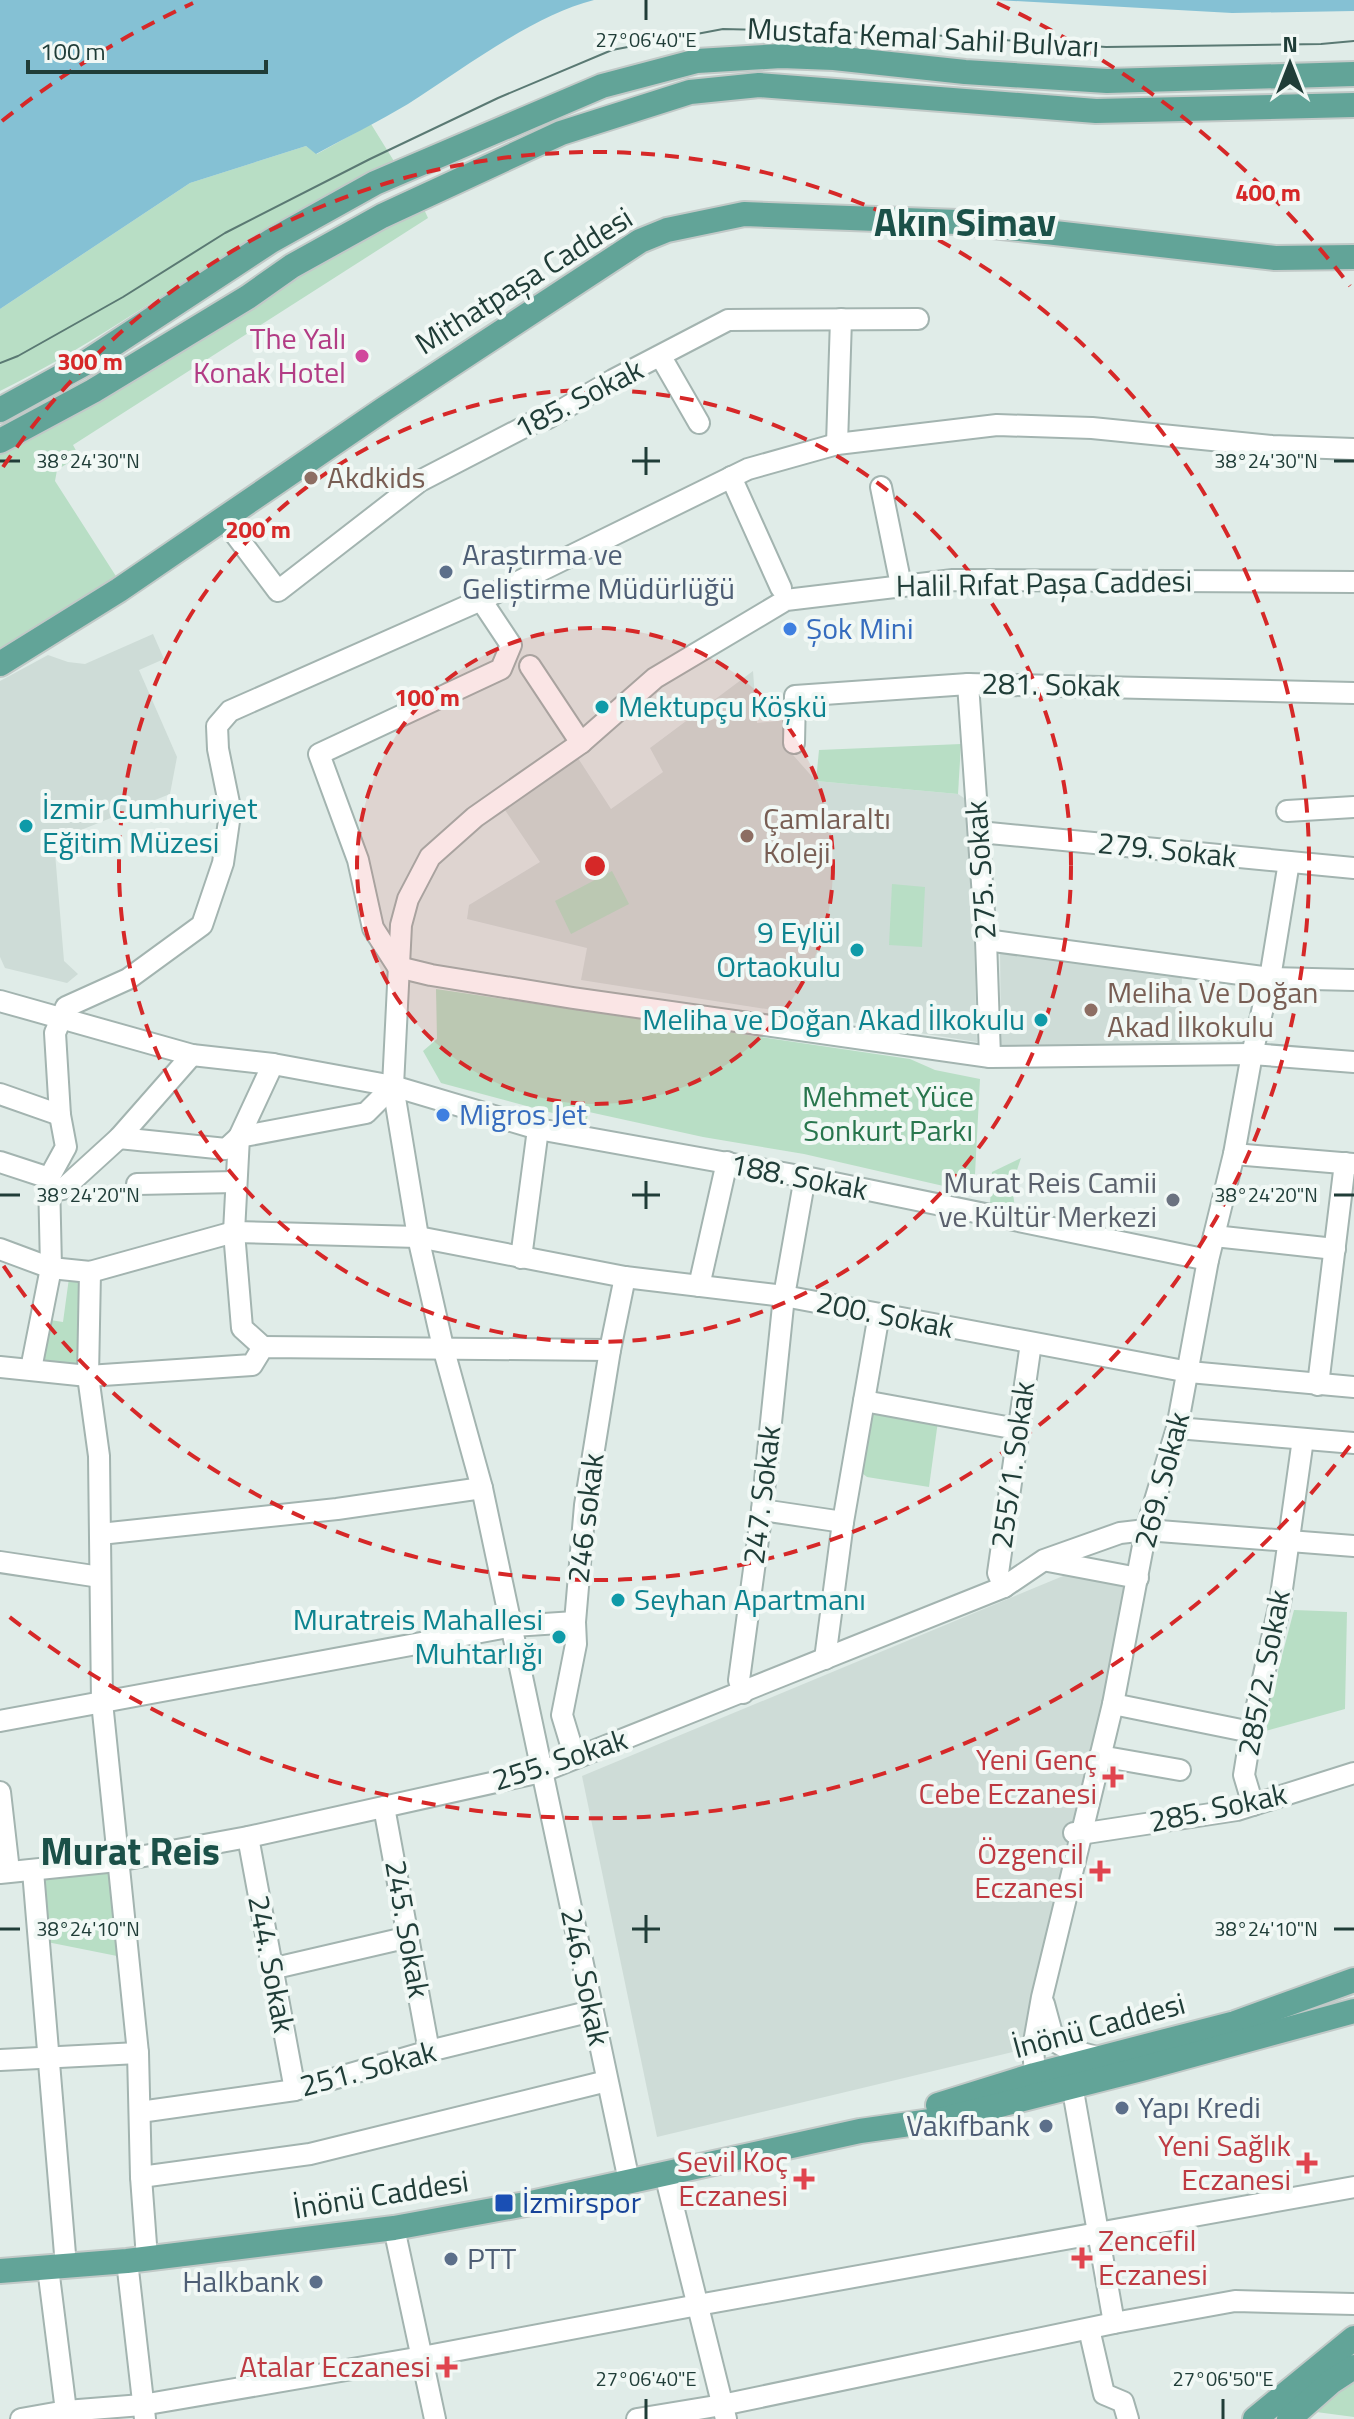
<svg xmlns="http://www.w3.org/2000/svg" width="1354" height="2419" font-family="'Titillium Web',sans-serif">
  <rect width="100%" height="100%" fill="#e0ece8"/>
  <g fill="#cedcd7">
    <polygon points="153,634 164,659 139,670 177,757 170,794 54,841 64,961 78,974 67,983 5,968 0,957 0,681 48,655 68,662 85,664"/>
    <polygon points="753,671 757,723 787,720 793,755 816,781 958,794 970,802 977,1042 581,980 587,948 467,919 469,905 540,862 501,804 576,755 611,809 663,772 650,748"/>
    <polygon points="1000,949 1182,976 1180,1045 1001,1046"/>
    <polygon points="1092,1564 1130,1581 1025,2049 657,2137 582,1776"/>
  </g>
  <g fill="#b8dec5">
    <path d="M371,124L397,166C344,191 291,216 240,247C160,295 84,350 0,391V309L190,183L306,146L317,154Z"/>
    <path d="M422,205L428,218L73,445L79,456L57,470L55,481L121,584L0,658V454C141,371 279,285 422,205Z"/>
    <polygon points="961,744 958,794 816,781 819,750"/>
    <polygon points="612,871 629,904 571,934 555,901"/>
    <polygon points="892,884 925,887 922,947 889,945"/>
    <polygon points="436,989 910,1059 935,1070 980,1079 974,1193 804,1154 703,1137 589,1112 586,1122 441,1083 423,1051 437,1039"/>
    <polygon points="1021,1158 1012,1185 1015,1209 990,1204 992,1172"/>
    <polygon points="69,1278 86,1281 84,1371 42,1364 50,1320 63,1322"/>
    <polygon points="869,1408 938,1421 929,1487 867,1477 858,1470"/>
    <polygon points="1294,1610 1347,1612 1345,1709 1262,1732"/>
    <polygon points="112,1871 122,1957 47,1942 42,1878"/>
    <polygon points="1354,2366 1354,2417 1301,2410"/>
  </g>
  <g fill="#85c1d4">
    <path d="M0,0H594C533,15 462,70 408,104C378,122 347,137 316,154L306,146L190,183L0,309Z"/>
    <polygon points="997,0 1354,0 1354,11 1232,13"/>
  </g>
  <g fill="none" stroke-linecap="round" stroke-linejoin="round">
    <defs>
      <g id="minor">
        <polyline points="661,357 699,423"/>
        <polyline points="837,444 841,319"/>
        <polyline points="731,477 781,588"/>
        <polyline points="881,487 901,585"/>
        <polyline points="223,518 278,591 420,481 530,424 548,418 613,380 728,320 918,319"/>
        <polyline points="481,600 511,645 501,669 319,754 358,860 373,928 398,967 431,975 573,998 990,1057 1252,1054 1354,1062"/>
        <polyline points="530,666 581,743"/>
        <polyline points="968,684 986,940 990,1057"/>
        <polyline points="794,743 795,696 968,684 1354,693"/>
        <polyline points="1287,811 1354,807"/>
        <polyline points="979,832 1354,868"/>
        <polyline points="986,940 1270,978 1354,980"/>
        <polyline points="0,1001 192,1055 273,1064 393,1086 538,1129 805,1177 1208,1260"/>
        <polyline points="0,1094 60,1115"/>
        <polyline points="119,1138 226,1149 239,1137 366,1113 393,1086"/>
        <polyline points="1234,1154 1354,1164"/>
        <polyline points="0,1162 49,1178"/>
        <polyline points="137,1184 236,1182"/>
        <polyline points="48,1192 63,1189 119,1138 192,1055"/>
        <polyline points="1214,1236 1335,1249"/>
        <polyline points="0,1249 51,1268 90,1272 234,1232 418,1237 625,1277 784,1296 1189,1372 1354,1387"/>
        <polyline points="521,1258 538,1129"/>
        <polyline points="90,1272 88,1376 99,1456 102,1702 138,2053 141,2177 147,2258"/>
        <polyline points="699,1286 727,1162"/>
        <polyline points="263,1347 242,1328 234,1232 239,1137 273,1064"/>
        <polyline points="0,1367 88,1376 252,1365 263,1347 610,1350"/>
        <polyline points="31,1369 51,1268 49,1178 66,1147 60,1115 55,1033 66,1007 128,979 202,925 223,863 229,821 229,803 218,749 217,726 230,711 481,600 748,469 837,444 997,425 1092,428 1272,446 1354,449"/>
        <polyline points="1318,1385 1345,1163"/>
        <polyline points="864,1401 1017,1429"/>
        <polyline points="1177,1428 1354,1443"/>
        <polyline points="762,1510 843,1522"/>
        <polyline points="100,1534 337,1509 482,1488"/>
        <polyline points="1048,1561 1138,1578"/>
        <polyline points="0,1562 100,1577"/>
        <polyline points="1004,1587 998,1573 1031,1343"/>
        <polyline points="825,1659 843,1522 879,1314"/>
        <polyline points="743,1693 739,1680 762,1510 784,1296 805,1177"/>
        <polyline points="1113,1704 1251,1732"/>
        <polyline points="0,1721 513,1626 575,1622"/>
        <polyline points="1100,1756 1180,1770"/>
        <polyline points="575,1758 562,1715 576,1644 575,1622 585,1505 610,1350 625,1277"/>
        <polyline points="0,1792 9,1871"/>
        <polyline points="1253,1805 1244,1775 1251,1732 1280,1603 1303,1439"/>
        <polyline points="384,1807 429,2051"/>
        <polyline points="1074,1833 1080,1834 1237,1810 1354,1773"/>
        <polyline points="248,1837 295,2090"/>
        <polyline points="33,1871 66,2266"/>
        <polyline points="0,1873 117,1861 248,1837 541,1772 1004,1587 1044,1560 1120,1533 1146,1530 1354,1546"/>
        <polyline points="271,1969 409,1937"/>
        <polyline points="1044,2004 1054,2041 1070,2050 1101,2058"/>
        <polyline points="0,2060 138,2053"/>
        <polyline points="1072,2085 1114,2323"/>
        <polyline points="1036,2088 1033,2048 1042,1997 1113,1704 1146,1530 1177,1428 1208,1260 1234,1154 1252,1054 1270,978 1289,862"/>
        <polyline points="140,2112 295,2090 429,2051 592,2011"/>
        <polyline points="665,2174 726,2419"/>
        <polyline points="141,2177 310,2154 607,2081"/>
        <polyline points="629,2181 482,1488 443,1347 418,1237 393,1086 401,925 408,899 430,857 475,817 581,743 655,678 786,600 953,580 1354,582"/>
        <polyline points="394,2228 435,2419"/>
        <polyline points="127,2261 145,2419"/>
        <polyline points="48,2268 66,2411"/>
        <polyline points="1089,2329 1104,2394 1123,2402 1128,2419"/>
        <polyline points="21,2419 66,2411 142,2405 422,2357 698,2305 1354,2187"/>
        <polyline points="637,2419 722,2405 1114,2323 1235,2301 1354,2304"/>
      </g>
      <g id="major">
        <polyline points="0,410 82,365 271,241 375,183 602,86 697,61 781,56 834,58 965,72 1107,81 1354,74"/>
        <polyline points="0,441 93,391 248,297 292,266 382,216 561,133 690,92 759,85 1096,111 1354,105"/>
        <polyline points="0,664 119,590 384,409 611,260 640,241 667,230 744,214 958,222 1275,258 1354,257"/>
        <polyline points="938,2105 1034,2075 1235,2023 1354,1980"/>
        <polyline points="0,2271 127,2261 394,2228 531,2203 860,2131 945,2119 1141,2069 1354,2011"/>
        <polyline points="1255,2419 1354,2338"/>
        <polyline points="1289,2419 1331,2382 1354,2367"/>
      </g>
    </defs>
    <use href="#minor" stroke="#a3b4b0" stroke-width="24"/>
    <use href="#major" stroke="#c1c9c7" stroke-width="28"/>
    <use href="#minor" stroke="#fff" stroke-width="20"/>
    <use href="#major" stroke="#62a498" stroke-width="24"/>
    <polyline stroke="#5a7973" stroke-width="2" points="0,363 18,356 123,297 225,233 370,159 498,98 612,50 723,29 917,34 1106,47 1321,44 1354,41"/>
  </g>
  <path fill="none" stroke="#203d38" stroke-width="3" d="M646,0V20M646,447V475M0,461H20M632,461H660M1334,461H1354M646,1181V1209M0,1195H20M632,1195H660M1334,1195H1354M646,1915V1943M0,1929H20M632,1929H660M1334,1929H1354M646,2399V2419M1223,2399V2419"/>
  <circle cx="595" cy="866" r="238" fill="#d62828" fill-opacity=".12"/>
  <g fill="none" stroke="#d62828" stroke-width="4" stroke-dasharray="14 10">
    <circle cx="595" cy="866" r="238"/>
    <circle cx="595" cy="866" r="476"/>
    <path d="M3 467A714 714 0 1 1 3 1265"/>
    <path d="M1350 1446A952 952 0 0 1 2 1611M2 121A952 952 0 0 1 193 3M997 3A952 952 0 0 1 1350 286"/>
  </g>
  <circle fill="#d1479c" stroke="#f1f8f5" stroke-width="3" cx="362" cy="356" r="8"/>
  <g fill="#8d6e63" stroke="#f1f8f5" stroke-width="3">
    <circle cx="311" cy="478" r="8"/>
    <circle cx="747" cy="836" r="8"/>
    <circle cx="1091" cy="1010" r="8"/>
  </g>
  <g fill="#5c6f8a" stroke="#f1f8f5" stroke-width="3">
    <circle cx="446" cy="572" r="8"/>
    <circle cx="1122" cy="2108" r="8"/>
    <circle cx="1046" cy="2126" r="8"/>
    <circle cx="451" cy="2259" r="8"/>
    <circle cx="316" cy="2282" r="8"/>
  </g>
  <g fill="#3f7fe0" stroke="#f1f8f5" stroke-width="3">
    <circle cx="790" cy="629" r="8"/>
    <circle cx="443" cy="1115" r="8"/>
  </g>
  <g fill="#0f9aa8" stroke="#f1f8f5" stroke-width="3">
    <circle cx="602" cy="707" r="8"/>
    <circle cx="26" cy="826" r="8"/>
    <circle cx="857" cy="950" r="8"/>
    <circle cx="1041" cy="1020" r="8"/>
    <circle cx="618" cy="1600" r="8"/>
    <circle cx="559" cy="1637" r="8"/>
  </g>
  <circle fill="#6b7280" stroke="#f1f8f5" stroke-width="3" cx="1173" cy="1200" r="8"/>
  <g fill="#e0444e" stroke="#f1f8f5" stroke-width="3">
    <path d="M1109 1765h8v8h8v8h-8v8h-8v-8h-8v-8h8z"/>
    <path d="M1096 1859h8v8h8v8h-8v8h-8v-8h-8v-8h8z"/>
    <path d="M1303 2151h8v8h8v8h-8v8h-8v-8h-8v-8h8z"/>
    <path d="M800 2167h8v8h8v8h-8v8h-8v-8h-8v-8h8z"/>
    <path d="M1078 2246h8v8h8v8h-8v8h-8v-8h-8v-8h8z"/>
    <path d="M443 2355h8v8h8v8h-8v8h-8v-8h-8v-8h8z"/>
  </g>
  <rect fill="#1a4fb4" stroke="#f1f8f5" stroke-width="3" x="494" y="2193" width="20" height="20" rx="4"/>
  <g text-anchor="middle" stroke-width="8" stroke-linejoin="round" paint-order="stroke">
    <g font-size="30" fill="#203d38" stroke="#f1f8f5">
      <text transform="translate(923 38) rotate(3)" y="10">Mustafa Kemal Sahil Bulvarı</text>
      <text transform="translate(524 281) rotate(-32)" y="10">Mithatpaşa Caddesi</text>
      <text transform="translate(579 399) rotate(-27)" y="10">185. Sokak</text>
      <text transform="translate(1044 584) rotate(-1)" y="10">Halil Rıfat Paşa Caddesi</text>
      <text transform="translate(1051 685) rotate(1)" y="10">281. Sokak</text>
      <text transform="translate(1167 850) rotate(6)" y="10">279. Sokak</text>
      <text transform="translate(981 870) rotate(-94)" y="10">275. Sokak</text>
      <text transform="translate(799 1177) rotate(11)" y="10">188. Sokak</text>
      <text transform="translate(885 1315) rotate(11)" y="10">200. Sokak</text>
      <text transform="translate(1013 1465) rotate(-82)" y="10">255/1. Sokak</text>
      <text transform="translate(1162 1480) rotate(-75)" y="10">269. Sokak</text>
      <text transform="translate(762 1495) rotate(-83)" y="10">247. Sokak</text>
      <text transform="translate(586 1518) rotate(-83)" y="10">246 sokak</text>
      <text transform="translate(1264 1673) rotate(-79)" y="10">285/2. Sokak</text>
      <text transform="translate(560 1760) rotate(-18)" y="10">255. Sokak</text>
      <text transform="translate(1218 1808) rotate(-12)" y="10">285. Sokak</text>
      <text transform="translate(407 1929) rotate(80)" y="10">245. Sokak</text>
      <text transform="translate(271 1964) rotate(79)" y="10">244. Sokak</text>
      <text transform="translate(585 1977) rotate(78)" y="10">246. Sokak</text>
      <text transform="translate(1099 2026) rotate(-15)" y="10">İnönü Caddesi</text>
      <text transform="translate(368 2069) rotate(-15)" y="10">251. Sokak</text>
      <text transform="translate(381 2195) rotate(-9)" y="10">İnönü Caddesi</text>
    </g>
    <g font-size="30" fill="#b23c85" stroke="#f1f8f5" text-anchor="end">
      <text x="346" y="349">The Yalı<tspan x="346" dy="34">Konak Hotel</tspan></text>
    </g>
    <g font-size="30" fill="#785e54" stroke="#f1f8f5" text-anchor="start">
      <text x="327" y="488">Akdkids</text>
      <text x="763" y="829">Çamlaraltı<tspan x="763" dy="34">Koleji</tspan></text>
      <text x="1107" y="1003">Meliha Ve Doğan<tspan x="1107" dy="34">Akad İlkokulu</tspan></text>
    </g>
    <g font-size="30" fill="#4e5e75" stroke="#f1f8f5" text-anchor="start">
      <text x="462" y="565">Araştırma ve<tspan x="462" dy="34">Geliştirme Müdürlüğü</tspan></text>
      <text x="1138" y="2118">Yapı Kredi</text>
      <text x="1030" y="2136" text-anchor="end">Vakıfbank</text>
      <text x="467" y="2269">PTT</text>
      <text x="300" y="2292" text-anchor="end">Halkbank</text>
    </g>
    <g font-size="30" fill="#366cbe" stroke="#f1f8f5" text-anchor="start">
      <text x="806" y="639">Şok Mini</text>
      <text x="459" y="1125">Migros Jet</text>
    </g>
    <g font-size="30" fill="#0d838f" stroke="#f1f8f5" text-anchor="start">
      <text x="618" y="717">Mektupçu Köşkü</text>
      <text x="42" y="819">İzmir Cumhuriyet<tspan x="42" dy="34">Eğitim Müzesi</tspan></text>
      <text x="841" y="943" text-anchor="end">9 Eylül<tspan x="841" dy="34">Ortaokulu</tspan></text>
      <text x="1025" y="1030" text-anchor="end">Meliha ve Doğan Akad İlkokulu</text>
      <text x="634" y="1610">Seyhan Apartmanı</text>
      <text x="543" y="1630" text-anchor="end">Muratreis Mahallesi<tspan x="543" dy="34">Muhtarlığı</tspan></text>
    </g>
    <g font-size="30" fill="#28764d" stroke="#f1f8f5">
      <text x="888" y="1107">Mehmet Yüce<tspan x="888" dy="34">Sonkurt Parkı</tspan></text>
    </g>
    <g font-size="30" fill="#5b616d" stroke="#f1f8f5" text-anchor="end">
      <text x="1157" y="1193">Murat Reis Camii<tspan x="1157" dy="34">ve Kültür Merkezi</tspan></text>
    </g>
    <g font-size="30" fill="#be3a42" stroke="#f1f8f5" text-anchor="end">
      <text x="1097" y="1770">Yeni Genç<tspan x="1097" dy="34">Cebe Eczanesi</tspan></text>
      <text x="1084" y="1864">Özgencil<tspan x="1084" dy="34">Eczanesi</tspan></text>
      <text x="1291" y="2156">Yeni Sağlık<tspan x="1291" dy="34">Eczanesi</tspan></text>
      <text x="788" y="2172">Sevil Koç<tspan x="788" dy="34">Eczanesi</tspan></text>
      <text x="1098" y="2251" text-anchor="start">Zencefil<tspan x="1098" dy="34">Eczanesi</tspan></text>
      <text x="431" y="2377">Atalar Eczanesi</text>
    </g>
    <g font-size="30" fill="#164399" stroke="#f1f8f5" text-anchor="start">
      <text x="522" y="2213">İzmirspor</text>
    </g>
    <g font-size="38" font-weight="bold" fill="#1b5048" stroke="#f1f8f5">
      <text x="965" y="236">Akın Simav</text>
      <text x="130" y="1865">Murat Reis</text>
    </g>
  </g>
  <g font-size="20" text-anchor="middle" fill="#203d38" stroke="#f1f8f5" stroke-width="8" stroke-linejoin="round" paint-order="stroke">
    <text x="646" y="47">27°06'40"E</text>
    <text x="88" y="468">38°24'30"N</text>
    <text x="1266" y="468">38°24'30"N</text>
    <text x="88" y="1202">38°24'20"N</text>
    <text x="1266" y="1202">38°24'20"N</text>
    <text x="88" y="1936">38°24'10"N</text>
    <text x="1266" y="1936">38°24'10"N</text>
    <text x="646" y="2386">27°06'40"E</text>
    <text x="1223" y="2386">27°06'50"E</text>
  </g>
  <circle cx="595" cy="866" r="12" fill="#d62828" stroke="#f1f8f5" stroke-width="4"/>
  <g font-size="24" text-anchor="middle" font-weight="bold" fill="#d62828" stroke="#f1f8f5" stroke-width="8" stroke-linejoin="round" paint-order="stroke">
    <text x="1268" y="201">400 m</text>
    <text x="90" y="370">300 m</text>
    <text x="258" y="538">200 m</text>
    <text x="427" y="706">100 m</text>
  </g>
  <g transform="translate(1290 64)" stroke="#f1f8f5" stroke-width="6" paint-order="stroke">
  <path d="M0-6L14 30L0 20L-14 30Z" fill="#203d38"/>
  <text y="-12" font-size="22" font-weight="bold" text-anchor="middle" fill="#203d38">N</text>
  </g>
  <path d="M28 60v12h238v-12" fill="none" stroke="#203d38" stroke-width="4"/>
  <text x="40" y="60" font-size="24" fill="#203d38" stroke="#f1f8f5" stroke-width="6" paint-order="stroke">100 m</text>
</svg>
